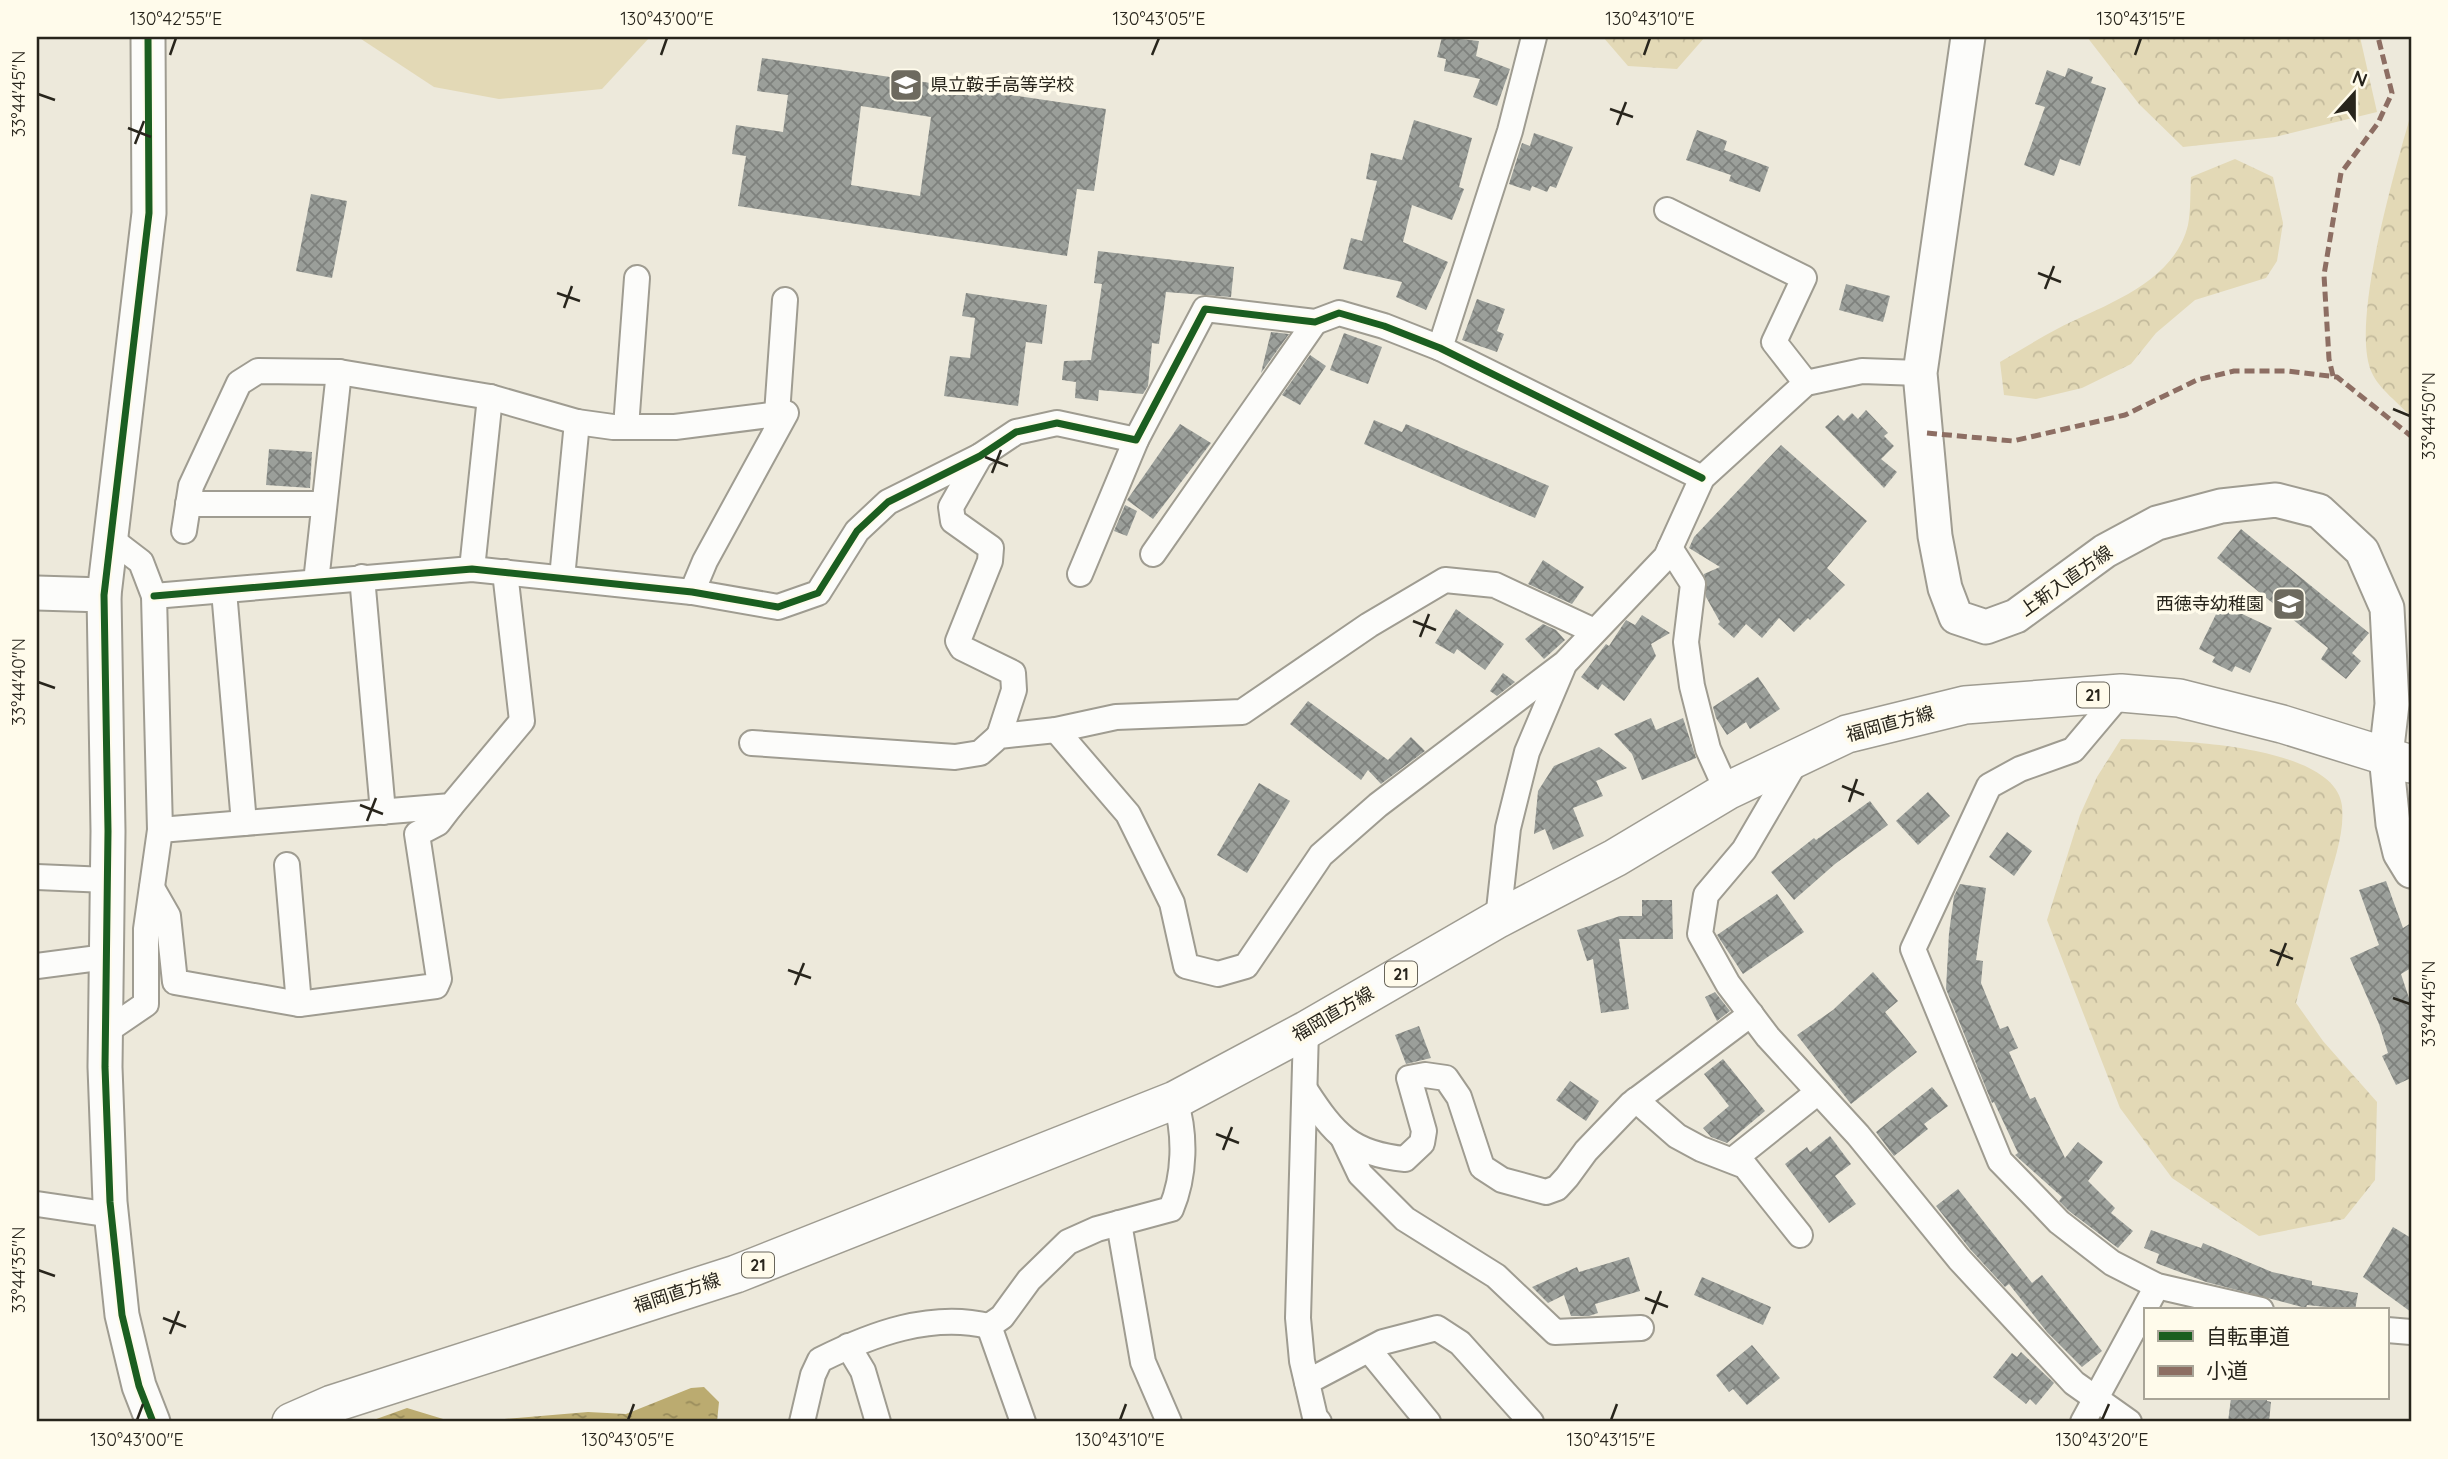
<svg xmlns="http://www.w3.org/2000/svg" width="2448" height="1459" font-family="Quicksand,'Noto Sans JP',sans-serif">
  <defs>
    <pattern id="forest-crowns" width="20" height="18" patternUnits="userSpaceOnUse" patternTransform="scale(1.75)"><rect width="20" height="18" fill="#e3d9b6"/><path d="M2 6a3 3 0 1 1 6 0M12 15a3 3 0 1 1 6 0" fill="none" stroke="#c3ba9c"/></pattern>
    <pattern id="water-ripples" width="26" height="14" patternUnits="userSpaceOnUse" patternTransform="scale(1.75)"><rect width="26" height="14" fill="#bbab70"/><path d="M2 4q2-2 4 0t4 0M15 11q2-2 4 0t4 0" fill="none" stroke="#988b5b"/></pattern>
    <pattern id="building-cross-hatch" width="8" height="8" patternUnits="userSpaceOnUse" patternTransform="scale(1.75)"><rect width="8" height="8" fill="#9b9f9a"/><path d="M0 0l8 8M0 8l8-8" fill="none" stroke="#7e817d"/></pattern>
  </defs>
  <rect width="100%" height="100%" fill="#ede9db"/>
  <g fill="url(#forest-crowns)">
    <polygon points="1603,37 1705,37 1677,69 1628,66"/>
    <polygon points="2087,37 2360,37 2377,112 2275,137 2183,147 2139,104"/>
    <path d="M2411,114V417C2400,404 2379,389 2372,373C2349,326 2396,166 2411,114Z"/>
    <path d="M2235,159L2273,177L2283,223L2277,261L2266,278L2195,300L2156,333L2131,364L2082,388L2036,399L2004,395L2000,362C2019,351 2038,339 2057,329C2103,305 2174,284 2188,225C2191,210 2190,192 2191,177Z"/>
    <path d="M2121,739C2169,740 2335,743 2342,806C2345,833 2333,864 2326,890C2316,927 2306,965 2296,1003L2323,1041L2377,1102L2375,1180L2344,1219L2259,1236L2172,1178L2120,1108L2047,920L2080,815L2097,777Z"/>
  </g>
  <polygon fill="#e3d9b6" points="358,37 650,37 602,89 499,99 434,87"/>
  <g fill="url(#water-ripples)">
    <polygon points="704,1387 719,1402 717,1422 469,1422 588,1412 626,1414 691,1388"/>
    <polygon points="407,1408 453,1422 368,1422"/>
  </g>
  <g fill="url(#building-cross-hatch)" fill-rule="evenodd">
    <polygon points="1442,37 1479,41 1476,56 1510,69 1497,106 1473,97 1480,79 1444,71 1446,59 1437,57"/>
    <path d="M762,58L1106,109L1094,191L1077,189L1067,256L738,206L746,156L732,154L736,125L783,132L788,95L757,91ZM861,106L931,117L920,196L851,185Z"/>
    <polygon points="2068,68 2093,77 2091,83 2106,88 2080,166 2060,159 2054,176 2024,165 2045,107 2035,104 2047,70 2065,77"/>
    <polygon points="1414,120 1472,138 1459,187 1464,189 1452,220 1412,205 1403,242 1448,262 1426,310 1396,297 1402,282 1343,269 1351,238 1362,241 1377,181 1366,179 1371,153 1402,160"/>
    <polygon points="1697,130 1727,141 1724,150 1769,167 1760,192 1729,181 1731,175 1686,160"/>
    <polygon points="1534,133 1573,147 1556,188 1550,186 1547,192 1532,186 1530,191 1509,184 1522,143 1530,146"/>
    <polygon points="311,194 347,201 332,278 296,271"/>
    <polygon points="1098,251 1234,267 1231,297 1166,292 1159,344 1152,343 1148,386 1143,394 1099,390 1098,401 1075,398 1076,382 1062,380 1064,361 1091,360 1102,284 1094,283"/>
    <polygon points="1846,284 1890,296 1883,322 1839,310"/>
    <polygon points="966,293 1047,305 1042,344 1026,342 1018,406 944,396 950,356 970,358 975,318 962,316"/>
    <polygon points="1477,299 1505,309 1497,331 1504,334 1497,352 1462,340"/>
    <polygon points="1271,332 1289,334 1261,373"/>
    <polygon points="1344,333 1382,347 1368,384 1330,370"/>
    <polygon points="1310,355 1326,366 1300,405 1282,395"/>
    <polygon points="1866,410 1888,433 1884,436 1894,446 1881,459 1897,472 1884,488 1825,427 1838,415 1844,421 1852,413 1858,419"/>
    <polygon points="1374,420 1402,432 1406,424 1549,486 1535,518 1364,444"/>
    <polygon points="1180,424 1211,443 1153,519 1127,500"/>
    <polygon points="1781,445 1867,521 1827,568 1845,585 1810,620 1808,618 1794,632 1779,618 1762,638 1746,624 1734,638 1718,624 1720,622 1706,597 1704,574 1720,567 1689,548 1694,537"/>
    <polygon points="269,449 312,452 310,488 266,485"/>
    <polygon points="1125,505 1137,511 1127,536 1114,531"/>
    <polygon points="2241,529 2369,633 2352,653 2361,661 2346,679 2321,659 2328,648 2217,558"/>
    <polygon points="1543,560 1584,587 1572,604 1528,584"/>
    <polygon points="2221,604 2272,628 2250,673 2235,666 2232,672 2212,662 2215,657 2199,649"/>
    <polygon points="1456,609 1504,644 1485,670 1457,649 1454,654 1435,643"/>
    <polygon points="1642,615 1670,633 1651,644 1656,656 1624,701 1602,684 1598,690 1581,677 1606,644 1609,646 1626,620 1635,625"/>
    <polygon points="1543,624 1556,630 1565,640 1544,659 1525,639"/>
    <polygon points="1503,673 1515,682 1497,696 1490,691"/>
    <polygon points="1758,677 1780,709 1750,729 1746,722 1727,735 1716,718 1713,707"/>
    <polygon points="1308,701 1388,760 1411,737 1425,751 1381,784 1368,770 1361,780 1290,724"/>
    <polygon points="1651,718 1656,730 1683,718 1696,758 1642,780 1632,754 1614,734"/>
    <polygon points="1599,747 1627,768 1596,781 1603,796 1573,808 1584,836 1553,850 1545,829 1534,834 1538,791 1554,766"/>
    <polygon points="1259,783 1290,801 1247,873 1217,855"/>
    <polygon points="1928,792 1950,816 1918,845 1896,821"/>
    <polygon points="1870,801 1888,825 1835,864 1794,900 1771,872 1814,838 1816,840"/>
    <polygon points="2007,832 2032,851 2014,876 1989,857"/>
    <polygon points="2386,881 2403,928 2411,923 2411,968 2401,974 2411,1004 2411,1078 2396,1085 2382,1056 2388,1053 2379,1024 2350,958 2379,945 2359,890"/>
    <polygon points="1960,884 1986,888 1976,960 1983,961 1981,983 2000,1029 2008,1026 2018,1048 2009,1052 2030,1099 2035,1097 2065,1158 2078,1142 2103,1162 2088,1181 2115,1208 2111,1213 2133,1231 2118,1248 2069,1211 2059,1201 2062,1197 2015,1155 2018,1153 1994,1102 1992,1103 1946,989 1949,933 1954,896"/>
    <polygon points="1777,894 1804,932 1743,974 1717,935"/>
    <polygon points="1642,900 1672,900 1673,939 1619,939 1629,1009 1601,1013 1593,959 1587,961 1577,930 1620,916 1642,916"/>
    <polygon points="1873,972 1898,1001 1885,1012 1917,1052 1851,1104 1797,1035 1833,1010"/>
    <polygon points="1715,992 1730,1011 1717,1021 1705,997"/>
    <polygon points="1419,1026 1431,1058 1406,1064 1395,1035"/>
    <polygon points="1723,1059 1765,1111 1727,1143 1711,1137 1703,1128 1729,1106 1704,1074"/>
    <polygon points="1570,1081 1599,1101 1586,1121 1556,1100"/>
    <polygon points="1932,1087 1948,1106 1924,1124 1928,1129 1894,1156 1876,1132"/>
    <polygon points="1830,1136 1851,1164 1835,1176 1856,1204 1829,1223 1785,1164 1807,1147 1810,1152"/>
    <polygon points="1958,1189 2032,1283 2042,1275 2102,1351 2082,1367 2047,1332 2009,1284 2005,1287 1970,1249 1936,1206"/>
    <polygon points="2393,1227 2411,1238 2411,1312 2363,1277"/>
    <polygon points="2151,1230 2201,1248 2203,1243 2272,1272 2312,1281 2312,1285 2358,1293 2355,1310 2307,1305 2306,1308 2206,1282 2156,1263 2159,1254 2144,1248"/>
    <polygon points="1629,1257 1640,1291 1595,1304 1598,1313 1589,1316 1571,1316 1564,1295 1548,1303 1532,1287 1577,1267 1579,1272"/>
    <polygon points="1702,1277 1771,1307 1763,1325 1694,1295"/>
    <polygon points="1752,1345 1780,1378 1747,1405 1733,1389 1729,1392 1716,1375"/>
    <polygon points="2021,1352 2054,1383 2036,1405 2030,1399 2026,1404 1993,1377 2012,1353 2017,1357"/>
    <polygon points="2231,1398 2267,1398 2267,1401 2271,1402 2269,1422 2228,1422"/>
  </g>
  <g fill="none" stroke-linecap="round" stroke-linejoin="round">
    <defs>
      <g id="street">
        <polyline points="1667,210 1804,278 1774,342 1806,383"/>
        <polyline points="1440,348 1510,131 1534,37"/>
        <polyline points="777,414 785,300"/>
        <polyline points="626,427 637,278"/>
        <polyline points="980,456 951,507 953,521 991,548 990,561 958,641 962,648 1013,673 1014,690 999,736"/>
        <polyline points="188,504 323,504"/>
        <polyline points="184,531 191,486 239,383 258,371 339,372 490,397 577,422 613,427 675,427 786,413 705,561 692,592"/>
        <polyline points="1670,548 1693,584 1686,642 1692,686 1708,749 1727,791"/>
        <polyline points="1153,554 1315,322"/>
        <polyline points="472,569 490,397"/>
        <polyline points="1080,574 1136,440"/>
        <polyline points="362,577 383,812"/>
        <polyline points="562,578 577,422"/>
        <polyline points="316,582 339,372"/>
        <polyline points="224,591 244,823"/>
        <polyline points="154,596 472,569 692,592 778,607 818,593 857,531 888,502 980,456 1016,432 1057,423 1136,440 1205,309 1315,322 1339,313 1384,326 1440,348 1702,478"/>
        <polyline points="2121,693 2073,750 2020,769 1989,786 1913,949 2000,1161 2038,1200 2059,1222 2112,1263 2157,1286 2261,1310"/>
        <polyline points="1056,730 1128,814 1172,903 1186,966 1218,974 1246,966 1321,855 1378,805 1565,663 1666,557 1702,478 1806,383 1862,371 1920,373"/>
        <polyline points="752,743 955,757 980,753 999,736 1056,730 1116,717 1242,712 1369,625 1445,580 1495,585 1594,631"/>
        <polyline points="1799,756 1744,850 1706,895 1700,934 1728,984 1768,1037 1858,1135 1959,1259 2074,1383 2129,1422"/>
        <polyline points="160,830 451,806 522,721 505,572"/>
        <polyline points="287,865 299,1004"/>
        <polyline points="37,877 107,880"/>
        <polyline points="152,888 168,916 175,982 299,1004 436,986 439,979 417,834 438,823 451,806"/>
        <polyline points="1498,919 1508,828 1527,752 1563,667"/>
        <polyline points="37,966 106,957"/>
        <polyline points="1306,1030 1298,1318 1302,1361 1315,1417 1319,1422"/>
        <polyline points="105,1032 146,1004 146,929 160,830 154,596 141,562 111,539"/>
        <path d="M1306,1091C1334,1134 1351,1154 1405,1159L1422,1143L1424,1131L1409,1078L1425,1075L1446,1078L1459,1097L1482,1167L1502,1180L1546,1192L1557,1188L1567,1177L1586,1151L1631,1104L1751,1014"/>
        <polyline points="1636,1100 1677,1136 1701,1149 1745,1166 1800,1235"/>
        <polyline points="1343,1138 1360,1174 1405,1219 1496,1276 1555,1332 1641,1328"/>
        <polyline points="1734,1159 1818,1092"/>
        <polyline points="37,1204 112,1215"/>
        <polyline points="1119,1223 1143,1362 1169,1422"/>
        <polyline points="989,1326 1023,1422"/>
        <polyline points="2387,1330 2411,1332"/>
        <polyline points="848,1346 863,1371 878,1422"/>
        <polyline points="1369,1350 1428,1422"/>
        <polyline points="1307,1382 1383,1342 1437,1328 1460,1343 1531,1422"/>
        <path d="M802,1422L813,1375L820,1360C872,1334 931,1312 989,1326L1002,1317L1029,1280L1068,1242L1097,1229L1171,1209C1185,1176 1186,1134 1175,1100"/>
        <polyline points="2083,1422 2157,1286"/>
      </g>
      <g id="secondary">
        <polyline points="148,37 149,213 104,595 108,831 105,1067 110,1202 122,1315 139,1386 153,1422"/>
        <polyline points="1968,37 1920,373 1935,536 1945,588 1956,617 1986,627 2016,616 2105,551 2157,523 2221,506 2276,500 2319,511 2362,551 2387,608 2392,704 2386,756 2393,824 2400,853 2411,871"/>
        <polyline points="37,593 104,595"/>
      </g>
      <polyline id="primary" points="291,1422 332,1404 736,1274 1175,1100 1306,1030 1498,919 1615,858 1727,791 1847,734 1965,705 2121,693 2179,698 2282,724 2411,764"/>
    </defs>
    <use href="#street" stroke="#9f9c91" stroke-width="28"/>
    <use href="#secondary" stroke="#9f9c91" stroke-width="37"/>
    <use href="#primary" stroke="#9f9c91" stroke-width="40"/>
    <use href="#street" stroke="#fcfcfa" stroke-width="24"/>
    <use href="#secondary" stroke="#fcfcfa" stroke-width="33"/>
    <use href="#primary" stroke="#fcfcfa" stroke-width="37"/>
    <g stroke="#8d6e63" stroke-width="5" stroke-dasharray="10 5" stroke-linecap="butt">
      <polyline points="2333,376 2329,359 2324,275 2341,173 2378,123 2392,93 2378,37"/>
      <polyline points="1927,433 2013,441 2125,415 2197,380 2234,371 2287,371 2337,377 2411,436"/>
    </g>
    <defs>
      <g id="cycleway">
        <polyline points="148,37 149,213 104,595 108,831 105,1067 110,1202 122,1315 139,1386 153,1422"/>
        <polyline points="154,596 472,569 692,592 778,607 818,593 857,531 888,502 980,456 1016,432 1057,423 1136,440 1205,309 1315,322 1339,313 1384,326 1440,348 1702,478"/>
      </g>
    </defs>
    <use href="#cycleway" stroke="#fffbeb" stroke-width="11"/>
    <use href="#cycleway" stroke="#1b5e20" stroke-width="7"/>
  </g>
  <path fill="none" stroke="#28251c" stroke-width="2.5" d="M170,55L176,38M661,55L667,38M1152,55L1159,38M1644,55L1650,38M2135,55L2141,38M38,94L55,100M1610,109L1633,117M1617,125L1626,102M128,128L151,137M135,144L144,121M2038,273L2061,282M2045,289L2054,266M557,293L580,301M564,308L572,286M2393,409L2410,416M985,457L1008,466M992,473L1001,450M1413,621L1436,630M1420,637L1429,614M38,682L55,688M1842,786L1864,795M1849,802L1857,779M360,805L383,814M367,821L376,798M2270,950L2293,959M2277,966L2286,943M788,970L811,978M795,985L804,963M2393,998L2410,1004M1216,1134L1239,1143M1223,1150L1232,1127M38,1270L55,1276M1645,1298L1668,1307M1652,1314L1661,1291M163,1318L186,1327M170,1334L179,1311M137,1420L143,1404M628,1420L634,1404M1120,1420L1126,1404M1611,1420L1617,1404M2102,1420L2109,1404"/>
  <defs>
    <symbol id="school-square" viewBox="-11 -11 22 22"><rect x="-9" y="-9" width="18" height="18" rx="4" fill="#6d6a5f" stroke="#fffbeb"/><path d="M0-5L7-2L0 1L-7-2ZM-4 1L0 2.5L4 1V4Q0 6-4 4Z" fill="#fff"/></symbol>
  </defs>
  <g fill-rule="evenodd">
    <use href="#school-square" x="887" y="66" width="38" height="38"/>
    <use href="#school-square" x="2270" y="585" width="38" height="38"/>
  </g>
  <g text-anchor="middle" stroke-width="7" stroke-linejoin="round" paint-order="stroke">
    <g fill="#fffbeb" stroke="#68655a" stroke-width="2">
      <rect x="2077" y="682.5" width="32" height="25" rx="5"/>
      <rect x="1385" y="961.5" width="32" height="25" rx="5"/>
      <rect x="742" y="1252.5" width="32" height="25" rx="5"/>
    </g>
    <g font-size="16" font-weight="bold" fill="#28251c">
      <text x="2093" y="701">21</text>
      <text x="1401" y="980">21</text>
      <text x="758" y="1271">21</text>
    </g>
    <g font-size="18" fill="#28251c" stroke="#fffbeb" text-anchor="start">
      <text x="930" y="91">県立鞍手高等学校</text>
      <text x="2264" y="610" text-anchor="end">西徳寺幼稚園</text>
    </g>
    <g font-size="18" fill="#28251c" stroke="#fffbeb">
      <text transform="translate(2066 581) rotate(-35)" y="6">上新入直方線</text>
      <text transform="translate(1890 724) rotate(-15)" y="6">福岡直方線</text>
      <text transform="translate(1333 1014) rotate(-30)" y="6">福岡直方線</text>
      <text transform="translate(677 1293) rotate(-18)" y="6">福岡直方線</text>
    </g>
  </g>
  <rect width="2448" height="1459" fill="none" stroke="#fffbeb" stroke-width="77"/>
  <rect x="2144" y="1308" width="245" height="91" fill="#fffbeb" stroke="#a9a598" stroke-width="2"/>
  <rect x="2158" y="1331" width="35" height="10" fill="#1b5e20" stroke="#a9a598" stroke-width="2"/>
  <text x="2206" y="1344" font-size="21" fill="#28251c">自転車道</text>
  <rect x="2158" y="1366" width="35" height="10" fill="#8d6e63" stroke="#a9a598" stroke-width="2"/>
  <text x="2206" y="1378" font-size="21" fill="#28251c">小道</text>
  <g transform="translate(2354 94) rotate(21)" stroke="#fffbeb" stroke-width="5" paint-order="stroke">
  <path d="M0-5L12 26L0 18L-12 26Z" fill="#28251c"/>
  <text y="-10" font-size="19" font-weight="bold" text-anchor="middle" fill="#28251c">N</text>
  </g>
  <rect x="38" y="38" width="2372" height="1382" fill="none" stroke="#28251c" stroke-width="2.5"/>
  <g font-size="18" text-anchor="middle" fill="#28251c">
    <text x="176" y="25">130°42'55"E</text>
    <text x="667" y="25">130°43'00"E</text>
    <text x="1159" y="25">130°43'05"E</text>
    <text x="1650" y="25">130°43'10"E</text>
    <text x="2141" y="25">130°43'15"E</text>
    <text transform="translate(19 94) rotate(-90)" y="6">33°44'45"N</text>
    <text transform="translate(2429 416) rotate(-90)" y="6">33°44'50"N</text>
    <text transform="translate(19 682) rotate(-90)" y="6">33°44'40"N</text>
    <text transform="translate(2429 1004) rotate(-90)" y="6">33°44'45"N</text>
    <text transform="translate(19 1270) rotate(-90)" y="6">33°44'35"N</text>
    <text x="137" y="1446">130°43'00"E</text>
    <text x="628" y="1446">130°43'05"E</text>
    <text x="1120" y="1446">130°43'10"E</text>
    <text x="1611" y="1446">130°43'15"E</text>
    <text x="2102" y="1446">130°43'20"E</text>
  </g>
</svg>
